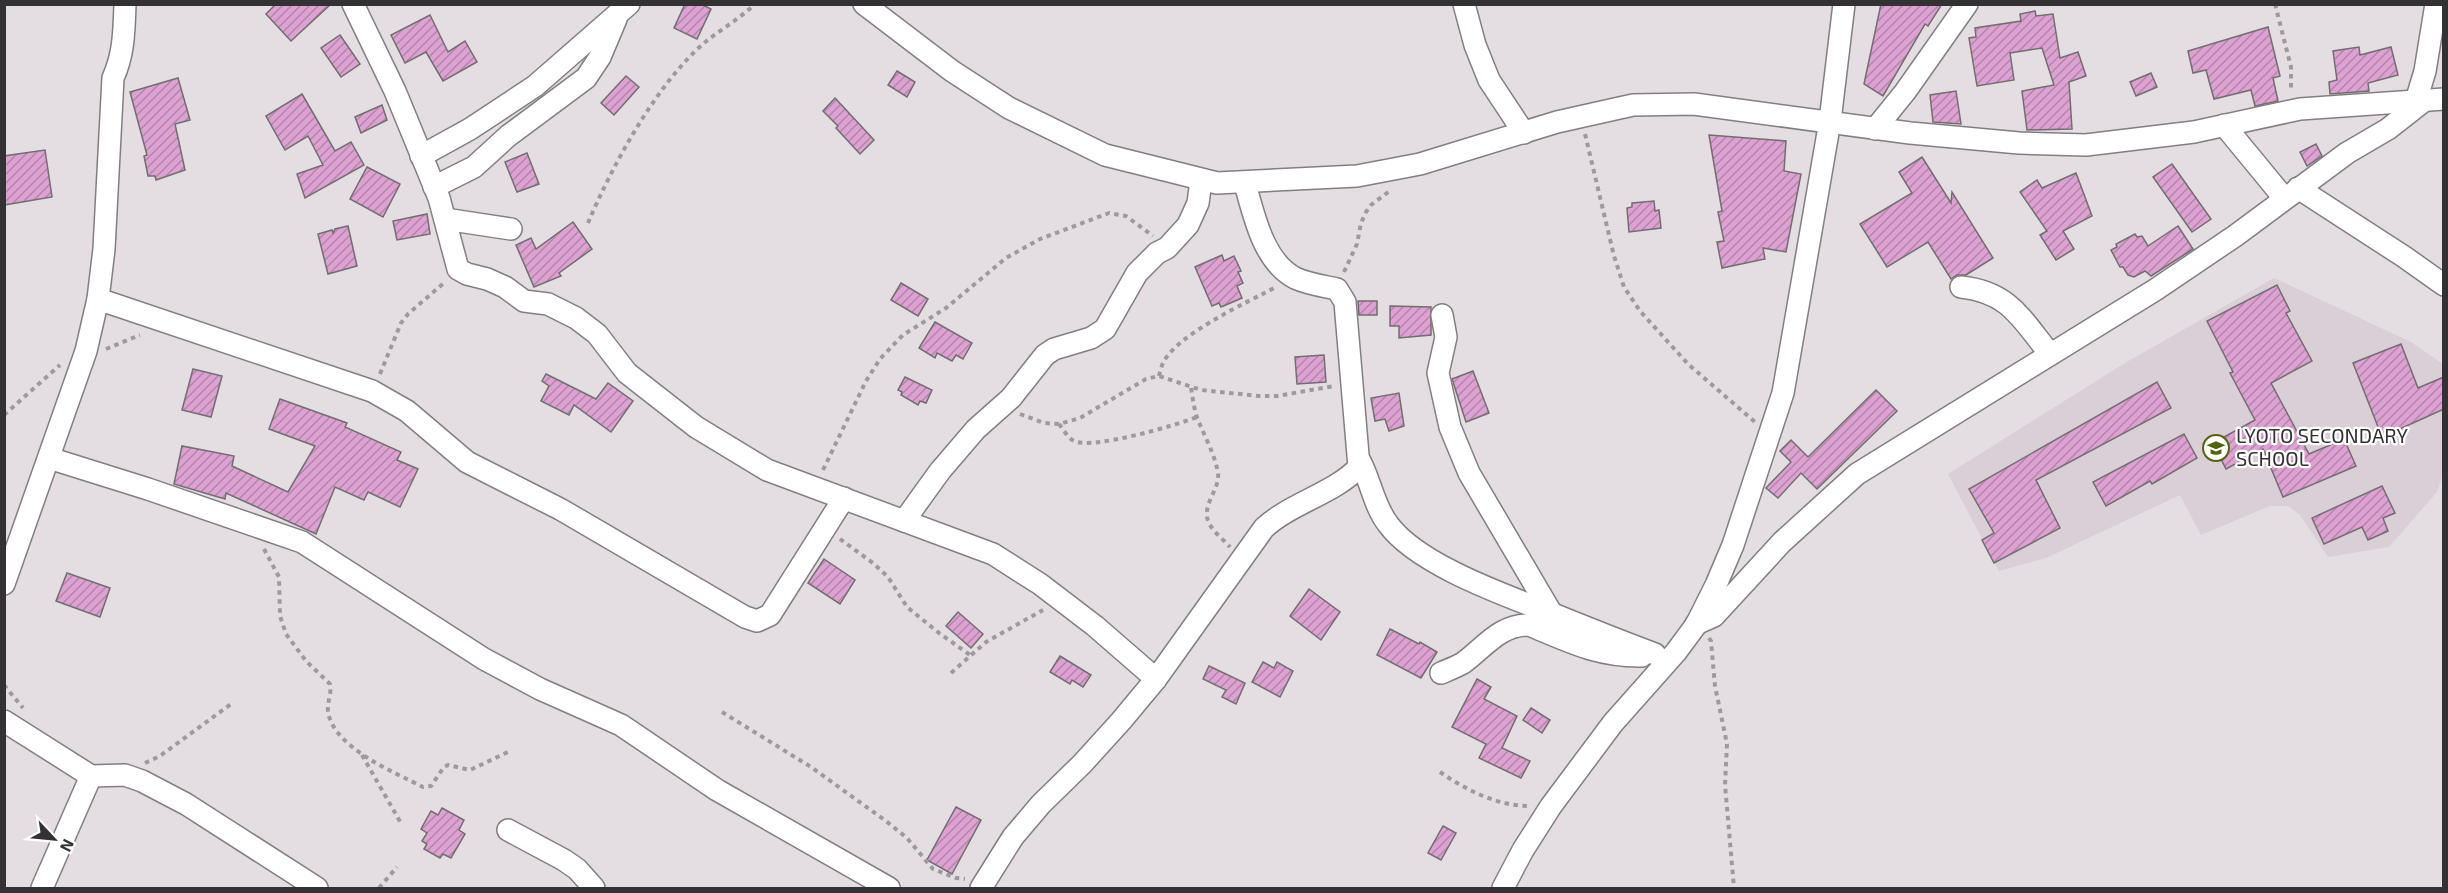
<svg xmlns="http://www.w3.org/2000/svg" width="2448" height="893" font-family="'Exo 2',sans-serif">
  <defs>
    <pattern id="building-hatch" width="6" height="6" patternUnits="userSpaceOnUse" patternTransform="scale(1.5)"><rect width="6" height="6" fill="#dda2d2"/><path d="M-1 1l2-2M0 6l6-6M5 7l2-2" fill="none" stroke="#b485ab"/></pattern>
  </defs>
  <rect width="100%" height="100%" fill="#e4dee3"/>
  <polygon fill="#daced7" points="2274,278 2411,342 2443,364 2443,474 2437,492 2389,547 2328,557 2300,515 2288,506 2270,506 2201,535 2180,495 2046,558 1999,571 1948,474 2125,363"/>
  <g fill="url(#building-hatch)" stroke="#726d71" stroke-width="1.5">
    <polygon points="276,4 331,4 291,41 266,14"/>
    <polygon points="685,4 701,4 711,9 697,39 674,28"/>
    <polygon points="1881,4 1942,4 1928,26 1925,24 1883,96 1864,84"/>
    <polygon points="2035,11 2036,16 2053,14 2060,58 2078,52 2086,76 2069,82 2072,129 2027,130 2022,91 2054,85 2042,48 2010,53 2014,80 1977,86 1969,38 1976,37 1975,28 2021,21 2020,14"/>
    <polygon points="430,15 448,52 465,41 477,62 443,81 426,52 405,63 391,35"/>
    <polygon points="2268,27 2280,76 2273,78 2278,101 2255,106 2251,90 2214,99 2206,70 2193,73 2188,51"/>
    <polygon points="340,35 360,64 341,77 321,48"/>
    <polygon points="2359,47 2360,55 2391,47 2398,75 2368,83 2369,91 2330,94 2329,82 2337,80 2333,51"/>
    <polygon points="897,71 915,82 907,97 888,85"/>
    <polygon points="2151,73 2157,87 2136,96 2130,82"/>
    <polygon points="626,76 639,87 614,115 601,103"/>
    <polygon points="178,78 190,120 175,124 185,170 156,180 155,176 148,176 144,156 147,155 130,92"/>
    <polygon points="1956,91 1961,124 1933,122 1930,95"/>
    <polygon points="302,94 335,151 351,142 364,165 305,198 297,174 323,165 308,136 285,150 266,116"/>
    <polygon points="835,98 874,140 860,154 836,128 838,126 823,111"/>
    <polygon points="382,105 387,120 361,133 355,117"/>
    <polygon points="1709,135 1786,141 1784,171 1801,174 1786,252 1763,248 1765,259 1722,268 1717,242 1724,241 1718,212 1722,211"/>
    <polygon points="2316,144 2322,156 2307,166 2300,152"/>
    <polygon points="45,150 52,197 4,205 4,156"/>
    <polygon points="527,153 539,184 517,192 505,162"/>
    <polygon points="1922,157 1951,203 1952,192 1993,258 1966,275 1957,275 1951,279 1928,242 1887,267 1860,224 1912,193 1899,172"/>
    <polygon points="2172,164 2211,219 2192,232 2153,177"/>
    <polygon points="367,167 400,184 383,217 350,199"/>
    <polygon points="2076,173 2092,216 2063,231 2074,249 2056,260 2040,235 2047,231 2020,192 2037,180 2042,188"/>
    <polygon points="1654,201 1655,211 1659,210 1661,228 1629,232 1627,208 1632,207 1632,203"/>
    <polygon points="427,214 430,234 397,240 393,221"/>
    <polygon points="573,222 592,249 559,273 561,276 534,287 516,245 531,238 536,249"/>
    <polygon points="348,226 357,266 328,274 318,234 332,230 333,233 335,229"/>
    <polygon points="2178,226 2193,249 2151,276 2145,271 2134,277 2128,275 2123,267 2120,267 2111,250 2117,247 2116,244 2135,234 2137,237 2142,236 2148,246"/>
    <polygon points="1222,255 1224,261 1234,256 1241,271 1238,272 1243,283 1237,286 1242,298 1221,307 1219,303 1212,306 1195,267"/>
    <polygon points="901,283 928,299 918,316 891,300"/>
    <polygon points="2277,285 2290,311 2286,313 2312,361 2271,383 2309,454 2344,439 2356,466 2283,497 2263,449 2226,469 2213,443 2255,420 2230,373 2233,372 2207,321"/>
    <polygon points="1358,301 1377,301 1377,315 1359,315"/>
    <polygon points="1390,306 1431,307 1431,335 1399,338 1399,326 1390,326"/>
    <polygon points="935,322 972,343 963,359 956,355 952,361 937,353 935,358 919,348"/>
    <polygon points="2401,344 2418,388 2444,377 2444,409 2382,437 2353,363"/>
    <polygon points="1324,355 1326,382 1297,384 1295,357"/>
    <polygon points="193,369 222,376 211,417 182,410"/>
    <polygon points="1473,371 1489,413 1466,422 1452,379"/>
    <polygon points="546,374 596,399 608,383 633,401 611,432 574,405 569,415 541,401 549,386 542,381"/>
    <polygon points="905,377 932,390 926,403 920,401 918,405 901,395 902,392 898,390"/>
    <polygon points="2157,382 2171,408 2036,480 2060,528 1994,563 1982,540 1994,533 1969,489"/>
    <polygon points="1876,390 1897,411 1817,489 1801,473 1778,498 1766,488 1791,462 1780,451 1791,440 1808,457"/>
    <polygon points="1399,393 1404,426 1389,431 1385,419 1375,421 1371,398"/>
    <polygon points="280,399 347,423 345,427 401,452 397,460 418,469 400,507 368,492 364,500 335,487 316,534 226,493 225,499 174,484 182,446 234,456 232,466 288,492 315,446 269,429"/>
    <polygon points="2184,434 2197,458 2152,484 2150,481 2106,506 2093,482"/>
    <polygon points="2382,486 2395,513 2383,518 2388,531 2368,540 2362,527 2324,544 2312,518"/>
    <polygon points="824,559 855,580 840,604 808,583"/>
    <polygon points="67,573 110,588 100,617 56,601"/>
    <polygon points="1309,589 1340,612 1321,640 1290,616"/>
    <polygon points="958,612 983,634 971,648 946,626"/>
    <polygon points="1390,629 1419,644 1420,642 1437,652 1421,678 1377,655"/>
    <polygon points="1060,656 1091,675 1083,687 1072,680 1070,684 1050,672"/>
    <polygon points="1263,662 1274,668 1277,662 1293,671 1280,697 1252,682"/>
    <polygon points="1209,666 1245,683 1236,704 1222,697 1226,690 1203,679"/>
    <polygon points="1477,679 1491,687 1484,699 1517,716 1502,748 1530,761 1521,778 1479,758 1486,744 1452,727"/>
    <polygon points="1531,708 1550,720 1542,733 1523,720"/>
    <polygon points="956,807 981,820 952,874 927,860"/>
    <polygon points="442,808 464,820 459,830 465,834 451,858 443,854 440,858 424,849 427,844 422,841 427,833 421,829 431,811 438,815"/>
    <polygon points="1443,826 1456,833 1441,860 1428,853"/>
  </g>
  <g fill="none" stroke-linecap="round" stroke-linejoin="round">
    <defs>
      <g id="minor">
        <polyline points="353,4 395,91 439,198 458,269 467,274 487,279 505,287 524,301 548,304 576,318 597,334 627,373 696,427 767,470 993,554 1040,584 1095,626 1156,679"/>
        <polyline points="864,4 952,71 1009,108 1105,155 1217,183 1357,176 1420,164 1557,122 1633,105 1694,104 1910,133 2019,143 2086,145 2194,132 2300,109 2444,99"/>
        <polyline points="1464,4 1475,45 1489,80 1524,133"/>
        <polyline points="2416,101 2425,71 2436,4"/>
        <polyline points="2224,125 2284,198"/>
        <polyline points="1875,129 1905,92 1967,4"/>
        <polyline points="421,156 470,129 535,86 629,4"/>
        <polyline points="434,187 474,167 508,136 586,78 600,57 616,19"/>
        <polyline points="2298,188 2403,256 2444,285"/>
        <polyline points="445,219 511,229"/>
        <path d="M1961,287C2010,292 2022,320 2050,354"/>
        <polyline points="98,299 372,391 407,411 467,462 560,509 745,617 757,621 770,615 844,498"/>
        <polyline points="1442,315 1446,337 1438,373 1450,427 1469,473 1552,614"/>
        <polyline points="49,458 148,489 302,542 484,659 540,689 621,725 717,790 889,888"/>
        <path d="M1360,461C1371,482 1374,506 1388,524C1416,563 1499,593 1543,610C1580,625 1617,640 1655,654"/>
        <polyline points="904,521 940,471 976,429 1011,398 1045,355 1054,349 1091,338 1105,329 1137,273 1157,253 1167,248 1188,225 1198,203 1201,181"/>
        <path d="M4,584L86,351L98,299L104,249L113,78C124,54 124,31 125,4"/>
        <polyline points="1696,624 1714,616 1782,542 1857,474 2155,290 2235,236 2347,153 2388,129 2425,100"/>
        <path d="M1441,673C1448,670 1456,667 1463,663C1485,647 1499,625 1529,625C1568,641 1598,657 1642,656"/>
        <polyline points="4,721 91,776 125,775 142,781 186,804 317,888"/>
        <polyline points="508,830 564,860 577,869 594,888"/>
        <polyline points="42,888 91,776"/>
        <path d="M981,888L1013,837L1041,804L1082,764L1121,721L1156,679L1264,528C1291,503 1335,493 1359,467L1345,302L1337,289C1323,286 1308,284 1295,278C1263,261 1254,215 1245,184"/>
        <polyline points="1503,888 1523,850 1551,806 1613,723 1676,652 1696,625 1716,585 1733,545 1783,393 1830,121 1844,4"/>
      </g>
    </defs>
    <use href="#minor" stroke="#837e82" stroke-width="24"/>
    <g stroke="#9d999d" stroke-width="4" stroke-dasharray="4.5 4.5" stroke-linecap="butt">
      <polyline points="2275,4 2291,67 2291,92"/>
      <polyline points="1585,134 1614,256 1624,287 1640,311 1688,364 1755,422"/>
      <path d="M588,223C613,164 656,85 704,43C720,30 739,19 755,4"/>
      <polyline points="1344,272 1357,244 1361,223 1366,212 1371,205 1391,190"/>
      <polyline points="106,349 140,335"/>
      <polyline points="380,374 401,323 408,314 445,282"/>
      <path d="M1159,376C1160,372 1161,367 1163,363C1177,334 1248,302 1276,287"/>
      <path d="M1191,388C1193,399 1194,410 1198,420C1205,437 1215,455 1218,473C1220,488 1205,501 1207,517C1209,529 1223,539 1230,547"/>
      <polyline points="1020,414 1044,423 1059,424 1080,418 1146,379 1159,376 1201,390 1259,396 1277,396 1334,386"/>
      <polyline points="4,415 60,365"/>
      <path d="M1059,424C1063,429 1068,438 1074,441C1092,450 1177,425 1197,417"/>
      <polyline points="823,470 866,381 880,359 903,335 946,308 1006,258 1040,239 1109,213 1126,216 1153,236"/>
      <polyline points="840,539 873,563 888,577 907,607 939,633 970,655"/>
      <path d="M264,549L279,577L280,616L286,634L306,661L330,684C332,693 327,702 328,712C334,748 394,772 423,787L431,786L444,767L448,765L470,770L510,751"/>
      <polyline points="1709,638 1711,641 1715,686 1727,744 1725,785 1734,888"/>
      <polyline points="951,673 986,642 1043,610"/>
      <polyline points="4,685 23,708"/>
      <polyline points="722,712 811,767 886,821 907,838 933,869 956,878 965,879"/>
      <polyline points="362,755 402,825"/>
      <polyline points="145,763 160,756 231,704"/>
      <path d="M1440,772C1466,790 1498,806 1529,806"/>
      <polyline points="379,888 397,867"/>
    </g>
    <use href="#minor" stroke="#fff" stroke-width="21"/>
  </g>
  <defs>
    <symbol id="school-ring" viewBox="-11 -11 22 22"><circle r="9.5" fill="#fff" stroke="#506410" stroke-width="1.5"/><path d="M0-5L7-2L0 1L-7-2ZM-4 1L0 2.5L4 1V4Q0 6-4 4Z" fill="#506410"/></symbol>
  </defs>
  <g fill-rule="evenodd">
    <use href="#school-ring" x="2201" y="433" width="30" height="30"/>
  </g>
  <g text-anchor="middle" stroke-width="4.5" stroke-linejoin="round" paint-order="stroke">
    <g font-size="20" fill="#333133" stroke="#fff" text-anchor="start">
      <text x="2236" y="443">LYOTO SECONDARY<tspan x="2236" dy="23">SCHOOL</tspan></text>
    </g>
  </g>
  <rect width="2448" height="893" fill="none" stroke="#333133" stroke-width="12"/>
  <g transform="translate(54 839) rotate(116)" stroke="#ffffff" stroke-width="4.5" paint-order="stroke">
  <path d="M0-4.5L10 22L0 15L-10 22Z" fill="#333133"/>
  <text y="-9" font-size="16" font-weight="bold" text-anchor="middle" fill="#333133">N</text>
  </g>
</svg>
